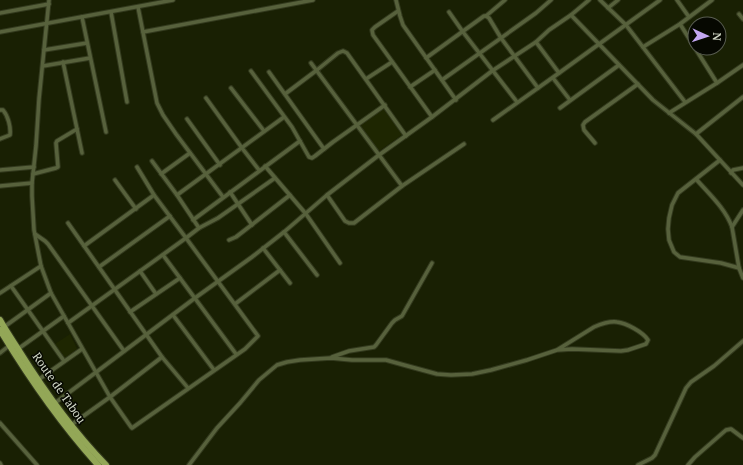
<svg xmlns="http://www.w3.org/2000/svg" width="743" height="465" font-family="'PT Serif',serif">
  <rect width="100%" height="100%" fill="#192003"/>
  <g fill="#1e2601">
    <polygon points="384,108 403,134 379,151 360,125"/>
    <polygon points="70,334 77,349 65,358 55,344"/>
  </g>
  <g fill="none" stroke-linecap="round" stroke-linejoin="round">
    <defs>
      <g id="minor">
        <polyline points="49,0 39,99 36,146 32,183 32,196 34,230 41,266 51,293 110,397 131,427 132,428 245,349 258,336 186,238 154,195 137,167"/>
        <polyline points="396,0 400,16 403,25 456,100"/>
        <polyline points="600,0 626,25 685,102"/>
        <polyline points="677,0 689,17"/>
        <polyline points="138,7 157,103 163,115 176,134 223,197"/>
        <polyline points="608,8 618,0"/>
        <polyline points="398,11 375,27 372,30 373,35 432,117"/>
        <polyline points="111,12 127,102"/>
        <polyline points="449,12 463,32 517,102"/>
        <polyline points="0,13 49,4"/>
        <polyline points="739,14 743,19"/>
        <polyline points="571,15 653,100 696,134"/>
        <polyline points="486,16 505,0"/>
        <polyline points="82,17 106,132"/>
        <polyline points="680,24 695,48"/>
        <polyline points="0,32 173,0"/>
        <polyline points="143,32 313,0"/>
        <polyline points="536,42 549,30 571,15 589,0"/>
        <polyline points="643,47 680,24 712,0"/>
        <polyline points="695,48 717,83"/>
        <polyline points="44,50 87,43"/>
        <polyline points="426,58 484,16 486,16 489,18 501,38 538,88"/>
        <polyline points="63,62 82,153"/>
        <polyline points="311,63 402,186 464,144"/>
        <polyline points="43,66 90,58"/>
        <polyline points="251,71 292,127 309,157 312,158 315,156 333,142 385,105"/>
        <polyline points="269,72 324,149"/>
        <polyline points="553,78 570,100"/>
        <polyline points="366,79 392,62"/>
        <polyline points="442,80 536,13 551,0"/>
        <polyline points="410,87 435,70"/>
        <polyline points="231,88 264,131"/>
        <polyline points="285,94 317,70 338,53 343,51 347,53 406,136"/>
        <polyline points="743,97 696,134 743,185"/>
        <polyline points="206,98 242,148 259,170"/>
        <polyline points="560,108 619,65"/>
        <path d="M0,110H3C8,116 11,127 10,135L0,139"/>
        <polyline points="669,113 717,83 743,65"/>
        <polyline points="187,119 220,165"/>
        <polyline points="493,120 559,73"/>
        <polyline points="595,143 584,130 583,125 585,122 638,84"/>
        <polyline points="720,160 678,193 672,205 669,218 668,229 669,240 674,252 680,257 721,263 739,268"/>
        <polyline points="152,161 177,195 199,228"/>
        <polyline points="265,166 306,214 340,263"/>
        <polyline points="0,170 34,167"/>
        <polyline points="731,173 733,170 743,168"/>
        <polyline points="33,174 56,168 58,167 56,143 57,141 77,129"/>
        <polyline points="161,174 190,153"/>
        <path d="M696,179C709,194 725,208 732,227"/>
        <polyline points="115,180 136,209"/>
        <polyline points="0,186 32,183"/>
        <polyline points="230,192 252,225"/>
        <polyline points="177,195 284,117"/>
        <polyline points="327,195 345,221 349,223 354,223 402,186"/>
        <polyline points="743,210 732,227 739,268 743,278"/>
        <polyline points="193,220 300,141"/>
        <polyline points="68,223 162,357 188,388"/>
        <polyline points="284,232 317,275"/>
        <polyline points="35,234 45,241 48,244 124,351"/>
        <polyline points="229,240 236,237 290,195"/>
        <polyline points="84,246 154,195"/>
        <polyline points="263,248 290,283"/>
        <polyline points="163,255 236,354"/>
        <polyline points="99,267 170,216"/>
        <polyline points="140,271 156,294"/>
        <polyline points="11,286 64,361"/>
        <polyline points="0,293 41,266"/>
        <polyline points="235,304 280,270"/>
        <polyline points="130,312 180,278"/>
        <polyline points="173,315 214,370"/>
        <polyline points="68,323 186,238 199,228 218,218 275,178"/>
        <polyline points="4,327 51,293"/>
        <polyline points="18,349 64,316"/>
        <polyline points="0,353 10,345"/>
        <polyline points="332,357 349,351 374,347 376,345 392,323 395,320 402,316 432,263"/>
        <polyline points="38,380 82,349"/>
        <polyline points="55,403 195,298 252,257 284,232 327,195 379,155 432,117 492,71 536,42 559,73 660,0"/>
        <polyline points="0,423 37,465"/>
        <polyline points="71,425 110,397 162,357"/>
        <polyline points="0,463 1,465"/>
        <path d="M189,465L217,428L240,403L259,380L277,365L287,362L300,360L331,358L352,360H386L404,365L437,374L451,375L472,374L491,370L527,360L557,350L594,327C601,324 610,321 617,322C626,323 643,332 648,340L646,344L628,350L621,351L572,349L557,350"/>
        <polyline points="638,465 652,458 655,455 686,388 691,382 714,366 743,341"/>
        <polyline points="688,465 695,457 726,430 731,429 743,438"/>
      </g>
      <g id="primary">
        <path d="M0,320C6,331 13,341 20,352C45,392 73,431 106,465"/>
        <path d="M0,330C29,378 61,424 98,465"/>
      </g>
    </defs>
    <use href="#minor" stroke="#333a1e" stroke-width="5.5"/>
    <use href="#primary" stroke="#333a1e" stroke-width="8"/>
    <use href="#minor" stroke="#57613c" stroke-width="3.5"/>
    <use href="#primary" stroke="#93a757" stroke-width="6"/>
  </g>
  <g text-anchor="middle" stroke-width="3" stroke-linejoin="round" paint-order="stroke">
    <g font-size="12" fill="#d3d9c7" stroke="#060801">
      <text transform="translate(59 388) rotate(55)" y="4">Route de Tabou</text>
    </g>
  </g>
  <g transform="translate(707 36) rotate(93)"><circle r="19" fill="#060801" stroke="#585c50"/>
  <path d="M0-3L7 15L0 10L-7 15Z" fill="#c3a7f2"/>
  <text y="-6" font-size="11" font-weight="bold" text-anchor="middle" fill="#d3d9c7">N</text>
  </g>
</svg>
